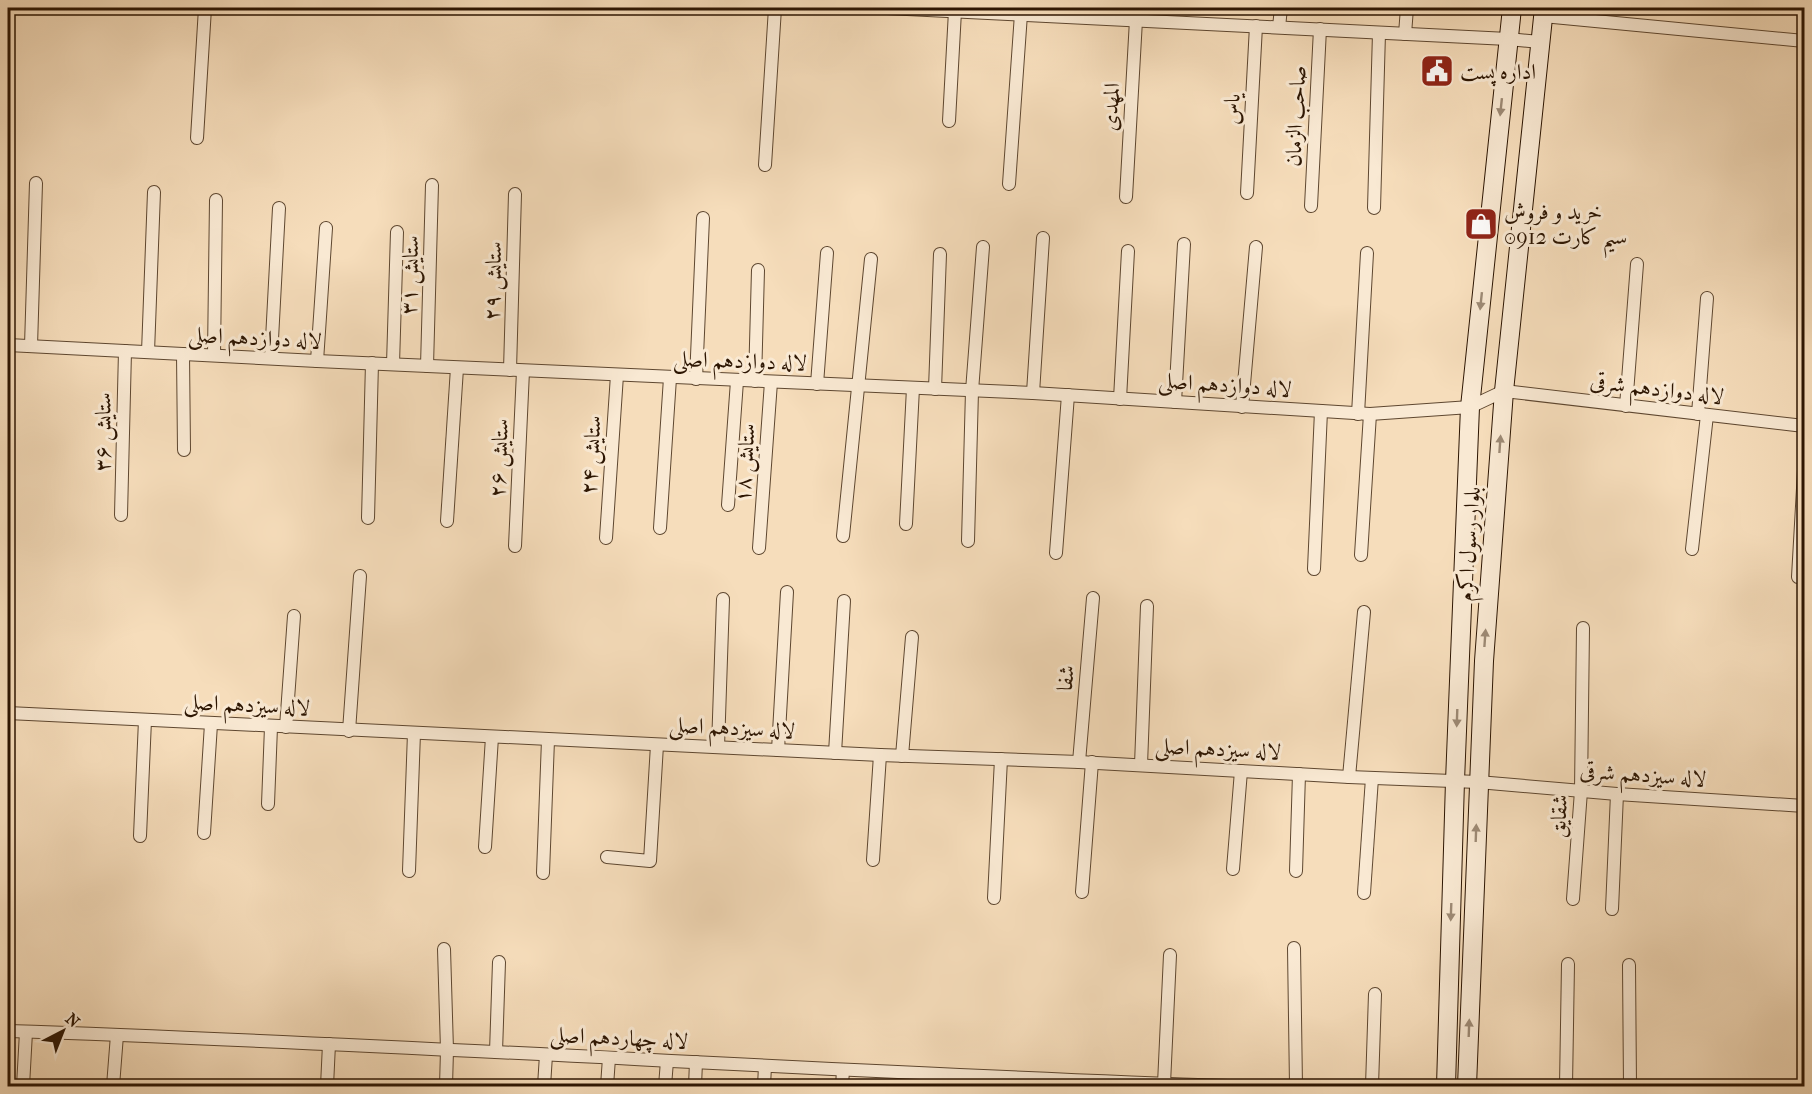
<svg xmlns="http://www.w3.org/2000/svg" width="1812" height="1094" font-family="'IM FELL French Canon',Amiri,serif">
  <rect width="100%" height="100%" fill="#f6ddbb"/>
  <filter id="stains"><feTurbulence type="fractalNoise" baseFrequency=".00333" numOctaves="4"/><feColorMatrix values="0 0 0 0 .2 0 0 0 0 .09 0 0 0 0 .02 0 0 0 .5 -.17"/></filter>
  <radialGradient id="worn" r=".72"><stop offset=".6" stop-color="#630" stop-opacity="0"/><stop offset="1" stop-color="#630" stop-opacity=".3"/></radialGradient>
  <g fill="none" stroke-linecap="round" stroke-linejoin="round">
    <defs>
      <g id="street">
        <polyline points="887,8 1508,39 1540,42"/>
        <polyline points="1543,16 1804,41"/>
        <polyline points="1279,27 1281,8"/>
        <polyline points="1405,34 1407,8"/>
        <polyline points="949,121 955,11"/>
        <polyline points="197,138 205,8"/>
        <polyline points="765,165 775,8"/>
        <polyline points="1009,184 1021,14"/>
        <polyline points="1247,193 1256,26"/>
        <polyline points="1126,197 1136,20"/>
        <polyline points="1311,206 1320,29"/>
        <polyline points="1374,208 1379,33"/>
        <polyline points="8,345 317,361 1033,393 1370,414 1470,407 1504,391 1804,426"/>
        <polyline points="31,346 36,183"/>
        <polyline points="148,352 154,192"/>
        <polyline points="183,354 184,450"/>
        <polyline points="214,355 216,200"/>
        <polyline points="271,358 279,208"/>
        <polyline points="317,361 326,228"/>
        <polyline points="393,364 397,232"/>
        <polyline points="427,366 432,185"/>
        <polyline points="510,370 515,194"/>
        <polyline points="696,379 703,218"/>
        <polyline points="755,381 758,270"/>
        <polyline points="817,384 827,253"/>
        <polyline points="935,389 940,254"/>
        <polyline points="1033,393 1043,238"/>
        <polyline points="1120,399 1128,251"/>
        <polyline points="1175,402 1184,244"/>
        <polyline points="1626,406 1637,264"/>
        <polyline points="1242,407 1256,247"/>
        <polyline points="1358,414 1367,253"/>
        <polyline points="1698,414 1707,298"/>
        <polyline points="728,505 737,381"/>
        <polyline points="121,515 125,351"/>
        <polyline points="368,518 372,363"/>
        <polyline points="447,521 457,368"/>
        <polyline points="906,524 913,388"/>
        <polyline points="660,528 670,378"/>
        <polyline points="843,536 871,259"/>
        <polyline points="606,538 617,375"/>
        <polyline points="968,541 972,391 983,247"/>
        <polyline points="515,546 523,371"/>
        <polyline points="759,548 771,382"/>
        <polyline points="1692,549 1707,415"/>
        <polyline points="1056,553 1068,395"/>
        <polyline points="1361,555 1370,414"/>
        <polyline points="1314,569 1321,411"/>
        <polyline points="1798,577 1804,471"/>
        <polyline points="8,713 880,755 1079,762 1349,777 1478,782 1617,794 1804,806"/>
        <polyline points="286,727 294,616"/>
        <polyline points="349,731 360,576"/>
        <polyline points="718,747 723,599"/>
        <polyline points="778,750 787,592"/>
        <polyline points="835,753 844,601"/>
        <polyline points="902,756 912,637"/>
        <polyline points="1079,762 1093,598"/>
        <polyline points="1141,765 1147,606"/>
        <polyline points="1349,777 1364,612"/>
        <polyline points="268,804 271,727"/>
        <polyline points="204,833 211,724"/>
        <polyline points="140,836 145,720"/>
        <polyline points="485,847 492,737"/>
        <polyline points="607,857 650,861 657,745"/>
        <polyline points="873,860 880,755"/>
        <polyline points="1233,869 1241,771"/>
        <polyline points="409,871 414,733"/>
        <polyline points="1296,871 1299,774"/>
        <polyline points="543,873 548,740"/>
        <polyline points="1082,892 1092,762"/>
        <polyline points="1364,893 1372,778"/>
        <polyline points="994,898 1001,759"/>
        <polyline points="1573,899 1581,791 1583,628"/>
        <polyline points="1612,909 1617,794"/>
        <polyline points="1294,948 1296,1086"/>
        <polyline points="444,949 447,1050 446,1086"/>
        <polyline points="1629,965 1630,1086"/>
        <path d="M8,1031C415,1044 821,1072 1228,1086"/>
        <polyline points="496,1052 499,962"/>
        <polyline points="1164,1084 1170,955"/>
        <polyline points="23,1086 26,1032"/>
        <polyline points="113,1086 117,1035"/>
        <polyline points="327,1086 329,1044"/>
        <polyline points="544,1086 546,1055"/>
        <polyline points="607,1086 609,1058"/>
        <polyline points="665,1086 667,1061"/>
        <polyline points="695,1086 696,1062"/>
        <polyline points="764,1086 765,1066"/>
        <polyline points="842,1086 843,1070"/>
        <polyline points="1372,1086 1375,994"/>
        <polyline points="1566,1086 1568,964"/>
      </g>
      <g id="secondary">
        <polyline points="1446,1086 1455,781 1470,407 1512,8"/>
        <polyline points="1467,1086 1484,661 1504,391 1544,8"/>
      </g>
    </defs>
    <use href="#street" stroke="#5e4730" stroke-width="14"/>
    <use href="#secondary" stroke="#2c1502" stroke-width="20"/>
    <use href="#street" stroke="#f9e9d3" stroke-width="12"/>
    <use href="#secondary" stroke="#f9e9d3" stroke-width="18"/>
  </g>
  <defs><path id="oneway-solid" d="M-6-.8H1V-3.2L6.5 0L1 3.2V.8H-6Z" transform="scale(1.5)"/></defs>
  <g fill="#9d8a75">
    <use href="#oneway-solid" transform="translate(1501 107) rotate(96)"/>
    <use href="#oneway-solid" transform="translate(1481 301) rotate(96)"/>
    <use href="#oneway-solid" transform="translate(1500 444) rotate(-86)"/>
    <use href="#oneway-solid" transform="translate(1485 638) rotate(-86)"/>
    <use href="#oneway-solid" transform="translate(1457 718) rotate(92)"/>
    <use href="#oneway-solid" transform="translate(1476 833) rotate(-88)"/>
    <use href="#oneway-solid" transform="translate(1451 912) rotate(92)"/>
    <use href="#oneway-solid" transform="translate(1469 1028) rotate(-88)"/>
  </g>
  <defs>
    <symbol id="civic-square" viewBox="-11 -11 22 22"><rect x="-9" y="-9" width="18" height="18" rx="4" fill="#8f2418" stroke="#f9e9d3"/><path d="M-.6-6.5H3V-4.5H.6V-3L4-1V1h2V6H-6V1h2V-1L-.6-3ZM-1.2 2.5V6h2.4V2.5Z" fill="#fff"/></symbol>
    <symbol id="shop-square" viewBox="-11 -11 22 22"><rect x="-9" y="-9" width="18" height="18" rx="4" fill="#8f2418" stroke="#f9e9d3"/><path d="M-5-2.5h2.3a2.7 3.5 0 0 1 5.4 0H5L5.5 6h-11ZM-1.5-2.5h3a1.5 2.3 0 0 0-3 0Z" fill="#fff"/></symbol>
  </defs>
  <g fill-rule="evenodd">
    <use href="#civic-square" x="1418" y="52" width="38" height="38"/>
    <use href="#shop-square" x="1462" y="205" width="38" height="38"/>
  </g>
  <g text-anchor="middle" stroke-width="6" stroke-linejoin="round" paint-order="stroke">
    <g font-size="22" fill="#2c1502" stroke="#f9e9d3" text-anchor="start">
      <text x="1460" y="79">اداره پست</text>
      <text x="1504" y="219">خرید و فروش<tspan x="1504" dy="25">سیم کارت 0912</tspan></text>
    </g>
    <g font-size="22" fill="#2c1502" stroke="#f9e9d3">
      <text transform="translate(1110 107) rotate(-87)" y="8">المهدی</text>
      <text transform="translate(1231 109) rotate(-87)" y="8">یاس</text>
      <text transform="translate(1295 116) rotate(-87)" y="8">صاحب الزمان</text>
      <text transform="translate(409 275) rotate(-88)" y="8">ستایش ۳۱</text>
      <text transform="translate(492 281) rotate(-88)" y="8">ستایش ۲۹</text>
      <text transform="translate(255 337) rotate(3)" y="8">لاله دوازدهم اصلی</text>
      <text transform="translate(740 360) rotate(2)" y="8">لاله دوازدهم اصلی</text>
      <text transform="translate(1225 384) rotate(4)" y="8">لاله دوازدهم اصلی</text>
      <text transform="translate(1657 388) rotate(7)" y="8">لاله دوازدهم شرقی</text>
      <text transform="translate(102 432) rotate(-89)" y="8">ستایش ۳۶</text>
      <text transform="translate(590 455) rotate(-86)" y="8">ستایش ۲۴</text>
      <text transform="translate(498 458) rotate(-87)" y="8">ستایش ۲۶</text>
      <text transform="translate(744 463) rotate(-86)" y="8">ستایش ۱۸</text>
      <text transform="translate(1468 544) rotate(-86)" y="8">بلوار رسول اکرم</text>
      <text transform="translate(1065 678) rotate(-85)" y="8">شفا</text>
      <text transform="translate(247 704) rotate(3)" y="8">لاله سیزدهم اصلی</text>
      <text transform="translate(732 727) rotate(3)" y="8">لاله سیزدهم اصلی</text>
      <text transform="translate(1218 748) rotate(3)" y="8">لاله سیزدهم اصلی</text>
      <text transform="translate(1643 774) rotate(4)" y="8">لاله سیزدهم شرقی</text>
      <text transform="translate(1558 816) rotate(-86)" y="8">شقایق</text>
      <text transform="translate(619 1037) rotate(3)" y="8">لاله چهاردهم اصلی</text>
    </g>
  </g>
  <rect width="1812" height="1094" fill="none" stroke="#f6ddbb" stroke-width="30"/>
  <rect x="9" y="9" width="1794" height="1076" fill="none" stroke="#2c1502" stroke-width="3"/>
  <rect x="15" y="15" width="1782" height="1064" fill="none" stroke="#2c1502" stroke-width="1.5"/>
  <g transform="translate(63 1031) rotate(42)" stroke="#f9e9d3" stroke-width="4.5" paint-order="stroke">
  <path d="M0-4.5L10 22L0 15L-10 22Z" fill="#2c1502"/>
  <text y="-9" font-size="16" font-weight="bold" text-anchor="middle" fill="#2c1502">N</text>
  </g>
  <rect width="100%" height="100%" filter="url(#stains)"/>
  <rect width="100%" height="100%" fill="url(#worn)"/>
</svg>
